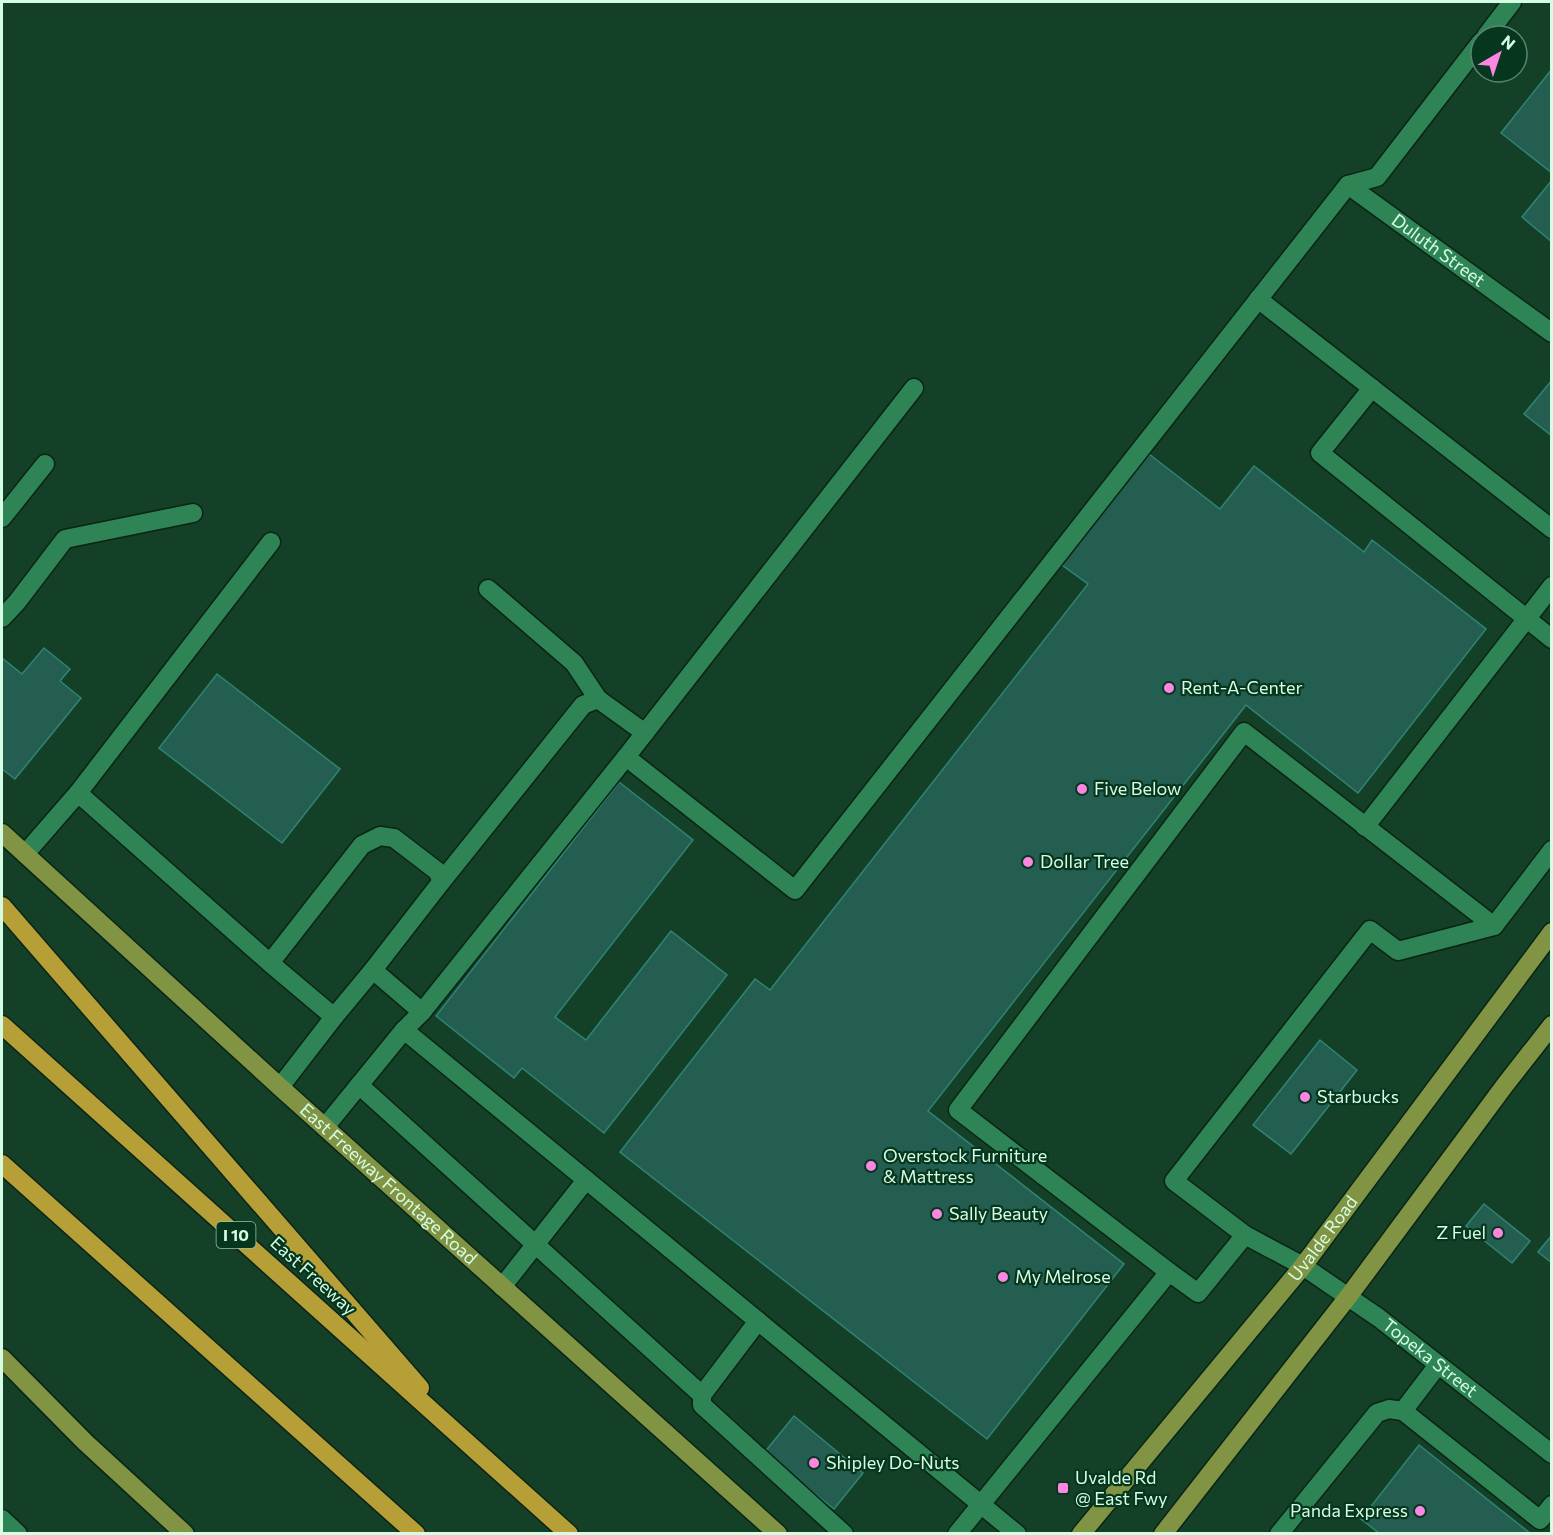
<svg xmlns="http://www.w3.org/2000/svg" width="1553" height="1535" font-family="Commissioner,sans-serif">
  <rect width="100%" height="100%" fill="#144028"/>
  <g fill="#235e51" stroke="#2f8573" stroke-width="1.5">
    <polygon points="1552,69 1552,173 1501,133"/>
    <polygon points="1552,180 1552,242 1522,217"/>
    <polygon points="1552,380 1552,436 1524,414"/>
    <polygon points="1149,454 1220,509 1254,466 1364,552 1372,540 1486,629 1358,793 1246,705 928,1111 1124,1264 987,1439 620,1152 755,979 770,990 1088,584 1062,565"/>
    <polygon points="44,648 70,669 60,681 81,698 15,779 2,769 2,658 22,674"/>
    <polygon points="217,674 340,769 282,843 159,748"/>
    <polygon points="619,782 693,840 555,1017 586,1040 671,931 727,975 604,1133 522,1068 514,1078 436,1016"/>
    <polygon points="1320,1040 1357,1070 1291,1154 1253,1125"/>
    <polygon points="1484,1204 1530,1241 1512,1263 1466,1226"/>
    <polygon points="1552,1235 1552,1263 1538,1252"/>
    <polygon points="794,1416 863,1473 834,1509 764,1453"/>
    <polygon points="1419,1445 1531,1534 1380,1534 1361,1519"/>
  </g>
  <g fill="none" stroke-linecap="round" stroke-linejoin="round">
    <defs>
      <g id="minor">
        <polyline points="1486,36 1512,2"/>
        <path id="s1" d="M1481,42L1377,177L1348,185L1552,333"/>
        <polyline points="1258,299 1552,529"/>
        <polyline points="1372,388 1320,453 1552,639"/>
        <polyline points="2,518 45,464"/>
        <polyline points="488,589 574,663 598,699"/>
        <polyline points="2,618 17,602 65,539 193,513"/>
        <polyline points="626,757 795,890 1348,185"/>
        <polyline points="78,793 271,542"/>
        <polyline points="1365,827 1552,586"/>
        <path id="s2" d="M1552,850L1494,926L1398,951L1370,930L1174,1181L1245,1235L1303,1266L1379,1318L1552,1454"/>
        <polyline points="25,854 78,793 270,963 334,1017 280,1087"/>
        <polyline points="442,881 583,705 598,699 645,733"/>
        <polyline points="270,963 362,845 380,836 394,838 437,871 442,881 373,970"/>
        <polyline points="334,1017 373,970 422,1012"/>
        <polyline points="404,1030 1017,1534"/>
        <polyline points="359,1085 702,1395"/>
        <polyline points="325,1127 404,1030 422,1012 626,757 914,388"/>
        <polyline points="1169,1272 958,1110 1244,732 1494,926"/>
        <polyline points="502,1287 586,1180"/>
        <polyline points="758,1321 702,1395 702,1405 844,1534"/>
        <polyline points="1438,1365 1403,1411 1540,1520 1552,1505"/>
        <polyline points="2,1519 18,1534"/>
        <polyline points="957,1534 1169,1272 1198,1293 1245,1235"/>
        <polyline points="1279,1534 1377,1413 1389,1409 1403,1411"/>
      </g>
      <g id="major">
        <path id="s3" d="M2,833L280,1087L778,1534"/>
        <polyline points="2,1358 85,1442 185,1534"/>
        <path id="s4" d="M1081,1534L1303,1266L1552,932"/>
        <polyline points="1163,1534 1348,1297 1505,1085 1552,1025"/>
      </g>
      <g id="highway">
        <polyline points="2,906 420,1388"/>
        <polyline points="2,1025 569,1534"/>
        <polyline points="2,1164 416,1534"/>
      </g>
    </defs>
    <use href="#minor" stroke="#0a2415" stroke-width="21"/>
    <use href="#major" stroke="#0a2415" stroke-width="21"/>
    <use href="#highway" stroke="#0a2415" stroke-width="21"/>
    <use href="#minor" stroke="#2f8456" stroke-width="18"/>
    <use href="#major" stroke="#819444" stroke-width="18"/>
    <use href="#highway" stroke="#b79f38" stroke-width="18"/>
  </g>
  <g fill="#fd86e2" stroke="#07361e" stroke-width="2">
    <circle cx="1169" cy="688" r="6"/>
    <circle cx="1082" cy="789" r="6"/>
    <circle cx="1028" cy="862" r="6"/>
    <circle cx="1305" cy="1097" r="6"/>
    <circle cx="871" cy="1166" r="6"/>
    <circle cx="937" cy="1214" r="6"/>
    <circle cx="1498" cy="1233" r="6"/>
    <circle cx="1003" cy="1277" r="6"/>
    <circle cx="814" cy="1463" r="6"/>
    <rect x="1057" y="1482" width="12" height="12" rx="3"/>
    <circle cx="1420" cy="1511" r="6"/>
  </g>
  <g text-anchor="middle" stroke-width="4.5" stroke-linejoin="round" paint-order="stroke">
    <rect fill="#07361e" stroke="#97c1a8" stroke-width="1.5" x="216.5" y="1222" width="39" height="26" rx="4.5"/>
    <g font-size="16" font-weight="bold" fill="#d5fde3">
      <text x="236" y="1241">I 10</text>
    </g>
    <g font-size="18" fill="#d5fde3" stroke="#07361e">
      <text dy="6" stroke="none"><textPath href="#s1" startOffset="312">Duluth Street</textPath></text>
      <text dy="6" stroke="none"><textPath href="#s3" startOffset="522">East Freeway Frontage Road</textPath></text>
      <text dy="6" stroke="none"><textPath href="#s4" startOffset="382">Uvalde Road</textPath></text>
      <text transform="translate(313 1276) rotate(42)" y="6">East Freeway</text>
      <text dy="6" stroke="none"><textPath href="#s2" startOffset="860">Topeka Street</textPath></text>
    </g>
    <g font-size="18" fill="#d5fde3" stroke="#07361e" text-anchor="start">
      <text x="1181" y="694">Rent-A-Center</text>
      <text x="1094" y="795">Five Below</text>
      <text x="1040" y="868">Dollar Tree</text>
      <text x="1317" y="1103">Starbucks</text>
      <text x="883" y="1162">Overstock Furniture<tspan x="883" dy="21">&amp; Mattress</tspan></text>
      <text x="949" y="1220">Sally Beauty</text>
      <text x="1486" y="1239" text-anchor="end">Z Fuel</text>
      <text x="1015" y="1283">My Melrose</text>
      <text x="826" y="1469">Shipley Do-Nuts</text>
      <text x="1075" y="1484">Uvalde Rd<tspan x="1075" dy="21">@ East Fwy</tspan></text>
      <text x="1408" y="1517" text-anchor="end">Panda Express</text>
    </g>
  </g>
  <rect width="1553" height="1535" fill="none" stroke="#d5fde3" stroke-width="6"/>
  <g transform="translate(1499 54) rotate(39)"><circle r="28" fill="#07361e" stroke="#59866d" stroke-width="1.5"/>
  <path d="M0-4.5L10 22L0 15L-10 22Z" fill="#fd86e2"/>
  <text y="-9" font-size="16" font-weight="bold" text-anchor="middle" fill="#d5fde3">N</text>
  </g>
</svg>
